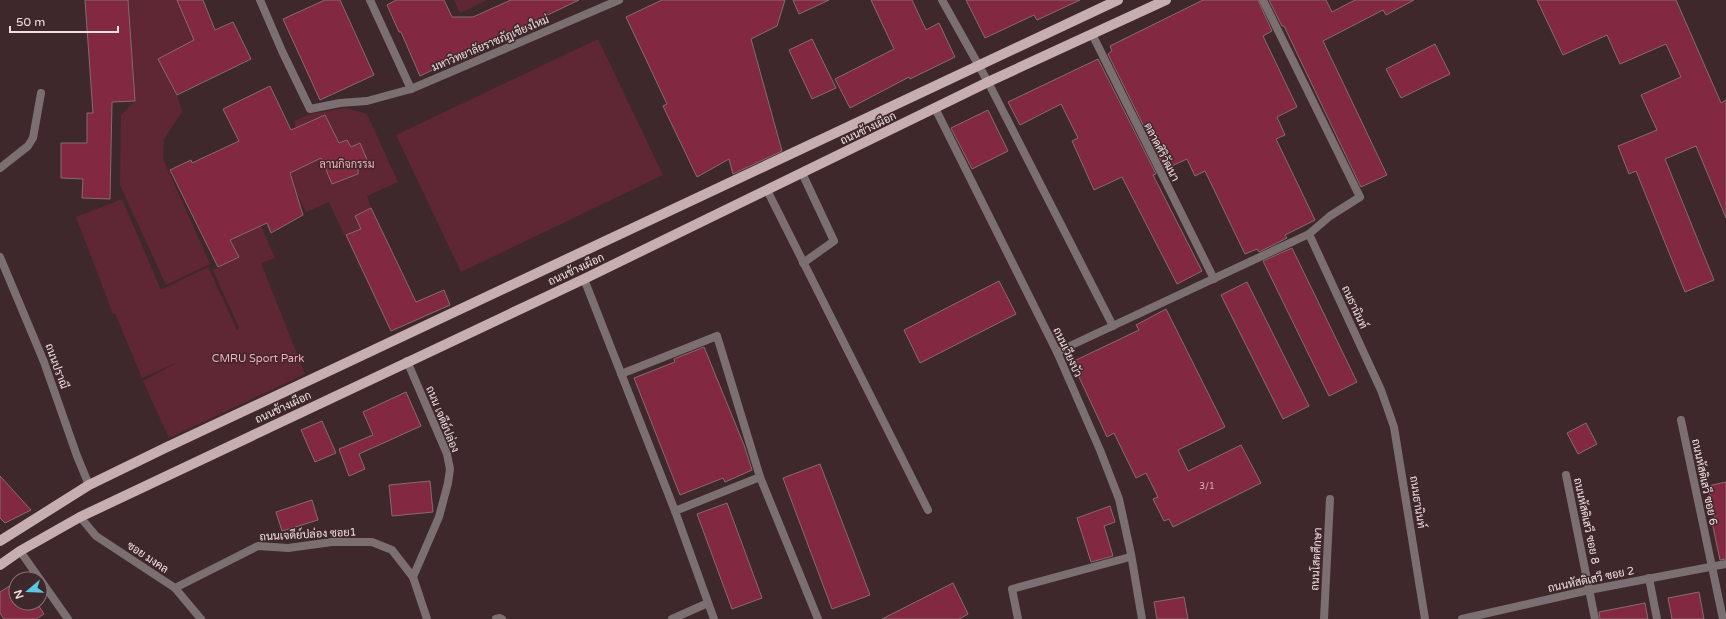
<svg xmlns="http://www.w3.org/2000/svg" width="1726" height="619" font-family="'Varela Round',Sarabun,sans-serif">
  <rect width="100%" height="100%" fill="#3f282c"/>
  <g fill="#5f2633">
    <polygon points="128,0 177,0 195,40 158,59 177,95 182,112 164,139 163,159 210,264 166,285 120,185 121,115 135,101"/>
    <polygon points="454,0 487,0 460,13"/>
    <polygon points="598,39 663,175 461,272 396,135"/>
    <polygon points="345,108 367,114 398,182 367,196 371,208 355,216 361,229 344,235 329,202 306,212 295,189 239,141 302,150 294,121 310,114"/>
    <polygon points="122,199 161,290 208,267 237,330 239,328 213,270 238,257 230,240 261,226 275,258 261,263 305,374 169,438 143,381 178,362 142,378 115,313 113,314 76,217"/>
  </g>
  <g fill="#822840" stroke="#866b6f">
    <polygon points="85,0 128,0 135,101 112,102 110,199 82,198 83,179 61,178 61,143 87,143 87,113 93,113"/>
    <polygon points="177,0 203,0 215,30 233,22 251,59 177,95 158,59 194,40"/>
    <polygon points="325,0 340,0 374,75 320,100 283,19"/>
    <polygon points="396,0 444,0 452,17 473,17 511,0 579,0 420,76 401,32 399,32 387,5"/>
    <polygon points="662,0 785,0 777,26 751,39 782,151 733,174 729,159 697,177 663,106 667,104 626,17"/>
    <polygon points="793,0 829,0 799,14"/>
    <polygon points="871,0 912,0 926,30 939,23 955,57 910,79 909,77 850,108 835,79 894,49"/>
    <polygon points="966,0 1080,0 1037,20 1034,15 985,38"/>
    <polygon points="1203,0 1258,0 1272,31 1263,36 1297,107 1277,117 1285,135 1276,139 1315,220 1285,235 1287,238 1259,252 1257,249 1245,254 1205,171 1195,176 1187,159 1165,169 1108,54 1112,51 1110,46"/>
    <polygon points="1269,0 1326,0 1332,12 1355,0 1414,0 1386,15 1383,10 1323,41 1387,175 1361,187 1284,26 1282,26"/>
    <polygon points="1537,0 1676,0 1721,103 1726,100 1726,218 1696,146 1665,159 1714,280 1685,292 1636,171 1629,174 1618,146 1657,130 1641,95 1681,77 1666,44 1620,64 1607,35 1563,55"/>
    <polygon points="812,39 836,88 812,99 789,50"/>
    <polygon points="1435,44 1450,74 1401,98 1386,69"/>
    <polygon points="1098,59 1156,174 1153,175 1202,271 1177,284 1122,177 1094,190 1072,141 1078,138 1061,104 1020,125 1008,102"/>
    <polygon points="270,86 291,130 325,115 339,143 347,140 351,147 360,143 368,162 358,167 358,174 332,184 321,158 290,173 303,215 271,233 267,223 230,240 239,257 218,267 170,170 191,160 192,163 239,141 223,109"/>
    <polygon points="988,110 1008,151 972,169 951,128"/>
    <polygon points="371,208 416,302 444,290 450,305 391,331 346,235 361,229 355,216"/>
    <polygon points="1292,248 1357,382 1329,396 1263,261"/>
    <polygon points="999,281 1016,314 920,363 904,330"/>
    <polygon points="1247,282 1309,406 1283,419 1221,295"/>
    <polygon points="1166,309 1225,427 1178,450 1188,471 1241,445 1261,483 1173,527 1169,519 1164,521 1153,499 1158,497 1146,473 1136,478 1114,433 1107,437 1072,362 1139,330 1136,325"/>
    <polygon points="704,347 744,445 752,470 725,482 723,478 680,495 634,378 675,362 674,359"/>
    <polygon points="406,392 421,426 359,454 365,469 349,476 339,449 373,435 363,412"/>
    <polygon points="322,421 336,453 315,462 301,430"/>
    <polygon points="1586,423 1597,444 1578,454 1567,433"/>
    <polygon points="820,464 870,595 832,609 783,478"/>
    <polygon points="0,476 31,510 5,523 0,518"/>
    <polygon points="430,481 433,512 392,516 389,485"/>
    <polygon points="1726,482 1726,559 1720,560 1712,522 1716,522 1708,486"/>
    <polygon points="312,500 318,520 282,531 276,512"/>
    <polygon points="727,503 762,598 732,609 697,514"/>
    <polygon points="1110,506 1115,522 1104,526 1113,556 1091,562 1077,518"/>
    <polygon points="16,582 16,603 37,603 44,614 36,619 4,619 0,613 0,592"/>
    <polygon points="953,583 968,614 959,619 882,619"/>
    <polygon points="1699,592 1704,619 1672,619 1668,598"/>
    <polygon points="1184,597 1188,619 1157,619 1154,602"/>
    <polygon points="1645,603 1648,619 1600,619 1599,612"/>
  </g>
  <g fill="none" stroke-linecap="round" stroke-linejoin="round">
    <g stroke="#7b6f71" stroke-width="8">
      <polyline points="260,0 282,51 310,109 340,103 367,101 411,89 619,0"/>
      <polyline points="370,0 411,89"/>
      <polyline points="1092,34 1214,279"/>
      <polyline points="988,82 1113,326"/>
      <polyline points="935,108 1057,352 1100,450 1119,499 1131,554 1142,619"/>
      <polyline points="0,168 28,146 33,138 41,93"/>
      <polyline points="802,173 834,241 803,263"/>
      <polyline points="767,190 928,510"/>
      <polyline points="1309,234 1381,390 1394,427 1425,619"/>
      <polyline points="0,257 44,362 77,456 89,485"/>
      <polyline points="584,279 675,511 714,619"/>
      <polyline points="1057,352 1309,234 1330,216 1360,197 1263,0"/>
      <polyline points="407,361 447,454 450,469 448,483 439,517 413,577"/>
      <polyline points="621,374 717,336 760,477 818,619"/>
      <polyline points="1681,420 1723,619"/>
      <polyline points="1566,475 1595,619"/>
      <polyline points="675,511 760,477"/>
      <polyline points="80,517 96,536 175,588 201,619"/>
      <polyline points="20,551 68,619"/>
      <polyline points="1649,578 1657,619"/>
      <polyline points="175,588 258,546 288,548 332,542 372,542 392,550 413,577 427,619"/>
      <polyline points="496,619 500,618 502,619"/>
      <polyline points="672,619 708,603"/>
      <polyline points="1018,619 1012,589 1130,557"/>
      <polyline points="1324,619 1330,499"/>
      <polyline points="1462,619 1589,590 1726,564"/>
    </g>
    <polyline stroke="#7b6f71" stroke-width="8" points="942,0 988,82"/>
    <g stroke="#c7aeb1" stroke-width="10">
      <polyline points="0,541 89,485 165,448 1118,0"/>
      <polyline points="0,565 20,551 80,517 584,279 988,82 1166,0"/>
    </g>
  </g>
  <g text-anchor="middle" stroke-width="3" stroke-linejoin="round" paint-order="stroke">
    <g font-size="9" fill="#d4b2ba">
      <text x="1207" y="489">3/1</text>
    </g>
    <g font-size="11" fill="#f0e0e2" stroke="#3f282c">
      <text transform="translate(490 43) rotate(-23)" y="4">มหาวิทยาลัยราชภัฏเชียงใหม่</text>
      <text transform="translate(868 128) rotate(-26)" y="4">ถนนช้างเผือก</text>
      <text transform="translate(1162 152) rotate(63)" y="4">ตลาดศิริวัฒนา</text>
      <text transform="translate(576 269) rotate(-25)" y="4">ถนนช้างเผือก</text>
      <text transform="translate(1355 307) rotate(65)" y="4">ถนธานินท์</text>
      <text transform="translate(1068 352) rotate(65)" y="4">ถนนเวียงบัว</text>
      <text transform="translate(57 366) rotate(70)" y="4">ถนนปราณี</text>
      <text transform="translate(283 407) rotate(-25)" y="4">ถนนช้างเผือก</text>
      <text transform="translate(443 419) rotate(68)" y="4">ถนน เจดีย์ปล่อง</text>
      <text transform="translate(1705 482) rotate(78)" y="4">ถนนหัสดิเสวี ซอย 6</text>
      <text transform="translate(1418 502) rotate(81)" y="4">ถนนธานินท์</text>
      <text transform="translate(1587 521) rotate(78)" y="4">ถนนหัสดิเสวี ซอย 8</text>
      <text transform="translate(308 534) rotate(-3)" y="4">ถนนเจดีย์ปล่อง ซอย1</text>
      <text transform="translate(148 557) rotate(34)" y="4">ซอย มงคล</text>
      <text transform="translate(1316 559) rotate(-87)" y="4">ถนนโสตศึกษา</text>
      <text transform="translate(1591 579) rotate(-12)" y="4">ถนนหัสดิเสวี ซอย 2</text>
    </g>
    <g font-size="11" fill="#fcaebb" stroke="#3f282c">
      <text x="347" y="168">ลานกิจกรรม</text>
      <text x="258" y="362">CMRU Sport Park</text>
    </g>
  </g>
  <g transform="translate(28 591) rotate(251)"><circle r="19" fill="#3f282c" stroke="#867275"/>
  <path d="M0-3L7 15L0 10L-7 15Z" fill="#5ac8e5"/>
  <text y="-6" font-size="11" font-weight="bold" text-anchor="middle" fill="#f0e0e2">N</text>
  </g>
  <path d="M10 26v6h108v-6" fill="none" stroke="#f0e0e2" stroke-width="2"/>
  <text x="16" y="26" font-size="12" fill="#f0e0e2" stroke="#3f282c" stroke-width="3" paint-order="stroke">50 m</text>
</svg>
